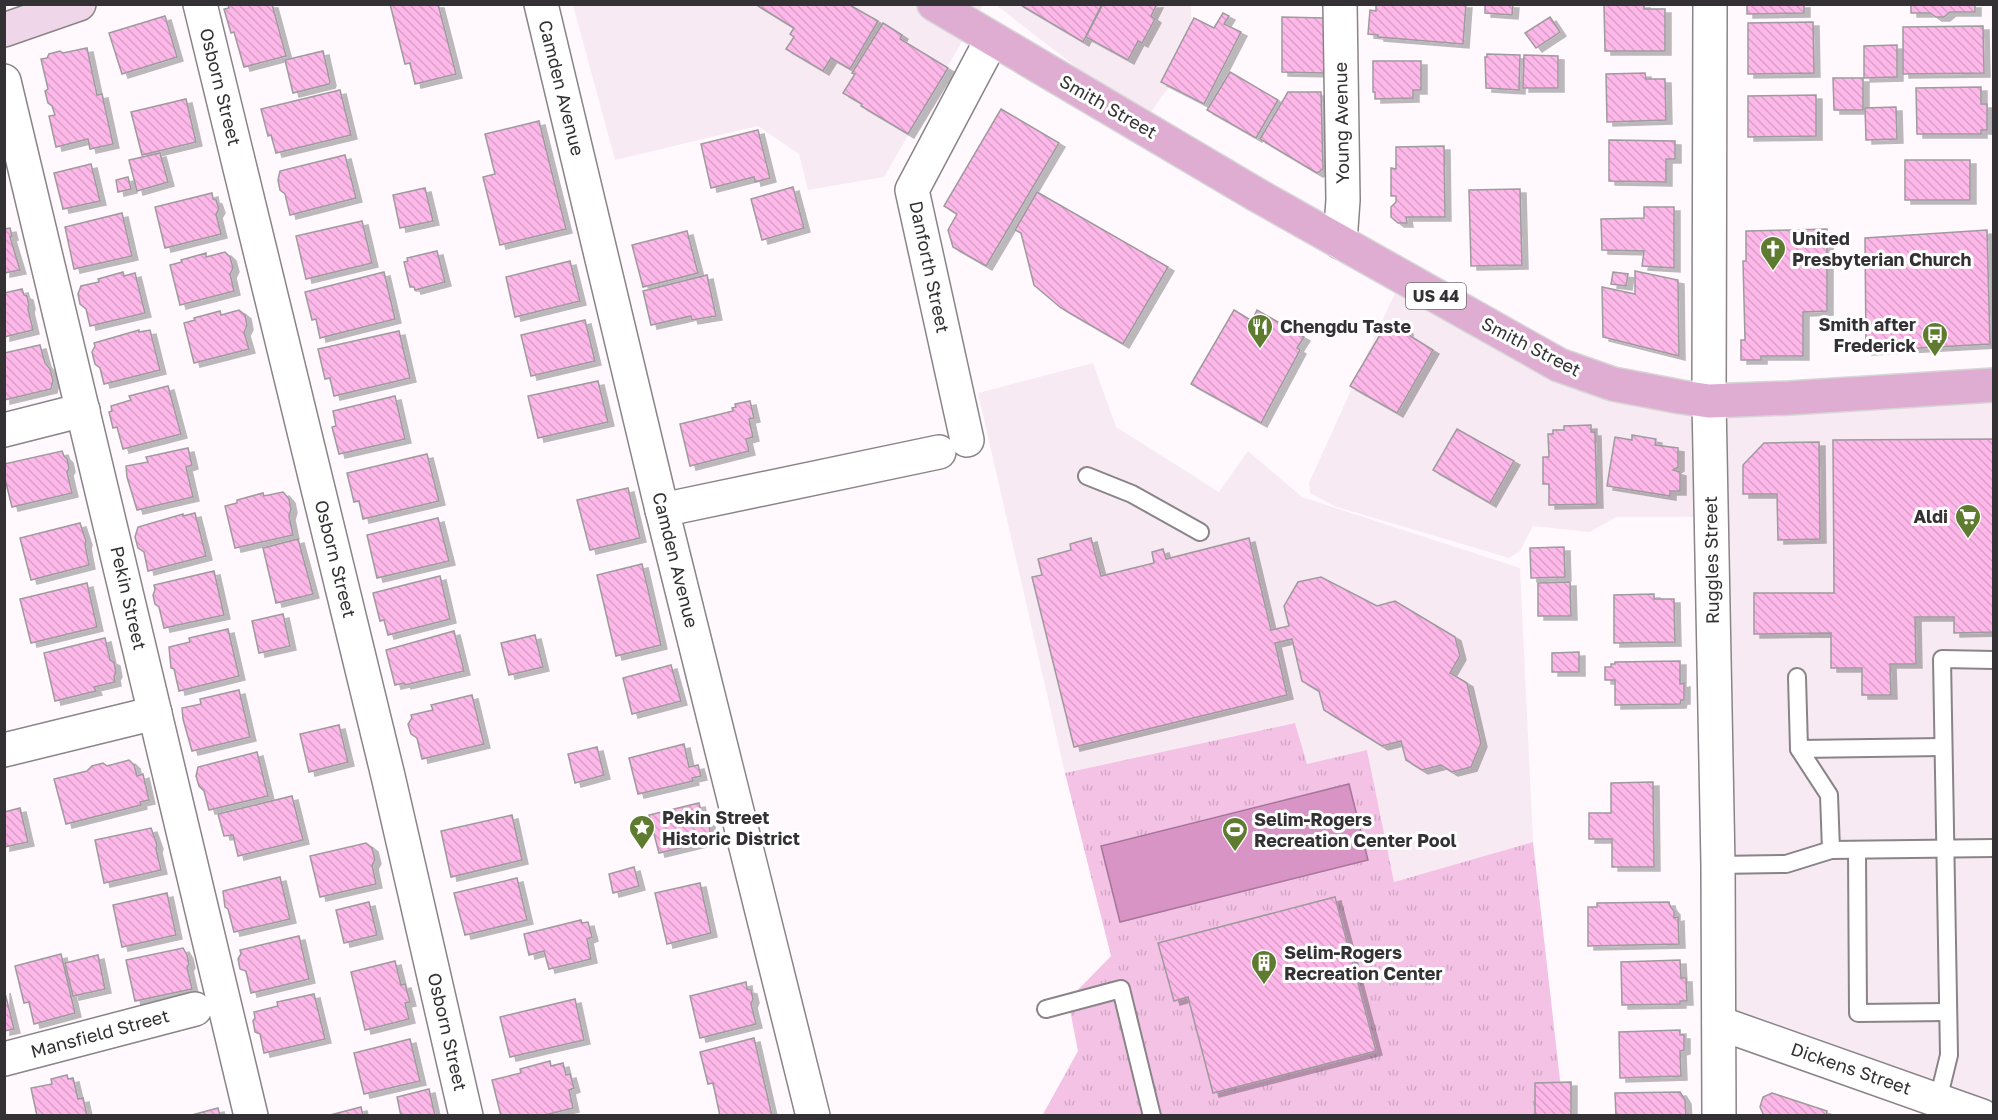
<svg xmlns="http://www.w3.org/2000/svg" width="1998" height="1120" font-family="'Golos Text',sans-serif">
  <defs>
    <pattern id="park-tufts" width="24" height="20" patternUnits="userSpaceOnUse" patternTransform="scale(1.5)"><rect width="24" height="20" fill="#f4c2e5"/><path d="M3 7l-1-3M5 7V3M7 7l1-3M15 17l-1-3M17 17v-4M19 17l1-3" fill="none" stroke="#d2a7c5"/></pattern>
    <pattern id="building-back-hatch" width="6" height="6" patternUnits="userSpaceOnUse" patternTransform="scale(1.5)"><rect width="6" height="6" fill="#fdb8e9"/><path d="M-1 5l2 2M0 0l6 6M5-1l2 2" fill="none" stroke="#d99fc8"/></pattern>
    <filter id="shadow"><feDropShadow dx="6" dy="4" stdDeviation="0" flood-color="#0004"/></filter>
  </defs>
  <rect width="100%" height="100%" fill="#fff9fd"/>
  <g fill="#f7eaf3">
    <polygon points="573,5 983,5 884,177 808,190 799,154 758,126 615,160"/>
    <polygon points="996,5 1191,5 1192,38 1184,66 1145,120"/>
    <polygon points="1404,273 1561,361 1669,392 1993,379 1993,1115 1720,1028 1707,517 1616,517 1590,532 1533,526 1520,551 1509,558 1334,506 1310,493 1309,483"/>
    <polygon points="1093,363 1116,427 1219,492 1248,451 1302,497 1520,568 1533,842 1394,882 1367,750 1307,764 1295,723 1065,773 978,393"/>
  </g>
  <polygon fill="url(#park-tufts)" points="1295,723 1307,764 1367,750 1394,882 1533,842 1564,1115 1042,1116 1078,1051 1068,1000 1111,956 1065,773"/>
  <polygon fill="#d794c4" stroke="#a67698" stroke-width="1.5" points="1349,784 1368,860 1120,922 1101,846"/>
  <g fill="url(#building-back-hatch)" stroke="#9f9a9e" stroke-width="1.5" filter="url(#shadow)">
    <polygon points="228,4 272,4 286,56 244,67 234,32 231,33 224,9 229,8"/>
    <polygon points="390,4 438,4 456,74 415,84 410,63 405,64"/>
    <polygon points="755,4 848,4 878,21 850,69 831,58 823,71 786,49 794,37 790,34 794,28"/>
    <polygon points="1019,4 1102,4 1083,42"/>
    <polygon points="1103,4 1157,4 1151,16 1155,19 1142,43 1138,41 1128,60 1086,37"/>
    <polygon points="1376,4 1466,4 1463,44 1378,37 1378,35 1368,34 1370,10 1376,11"/>
    <polygon points="1485,4 1513,4 1512,15 1485,13"/>
    <polygon points="1604,4 1644,4 1644,9 1665,9 1665,51 1605,51"/>
    <polygon points="1747,4 1804,4 1804,13 1747,14"/>
    <polygon points="1911,4 1975,4 1975,12 1950,12 1944,17 1936,17 1930,13 1911,13"/>
    <polygon points="1223,13 1229,16 1224,24 1241,32 1204,104 1161,82 1194,18 1214,28"/>
    <polygon points="165,16 177,57 122,74 109,33"/>
    <polygon points="1282,17 1324,18 1324,73 1282,72"/>
    <polygon points="1550,17 1560,32 1536,48 1525,33"/>
    <polygon points="1813,22 1814,73 1748,74 1748,23"/>
    <polygon points="883,23 902,35 900,39 948,68 908,134 861,106 862,104 843,93 855,74 852,73"/>
    <polygon points="1983,26 1984,73 1903,74 1903,27"/>
    <polygon points="1897,45 1897,77 1864,78 1864,46"/>
    <polygon points="87,48 97,95 102,94 113,144 90,149 88,139 56,147 49,116 55,115 52,106 48,103 45,91 48,89 41,59 47,58 49,54 60,51 63,53"/>
    <polygon points="323,51 330,82 329,84 293,93 285,60"/>
    <polygon points="1487,54 1520,55 1519,90 1486,88 1485,57 1487,57"/>
    <polygon points="1524,55 1558,56 1558,88 1523,88"/>
    <polygon points="1373,61 1421,61 1421,90 1413,90 1413,98 1375,99 1375,92 1373,92"/>
    <polygon points="1230,72 1278,100 1256,138 1207,110"/>
    <polygon points="1645,73 1646,79 1665,79 1666,120 1607,122 1606,74"/>
    <polygon points="1833,78 1863,78 1863,110 1834,110"/>
    <polygon points="1981,87 1981,104 1987,104 1987,130 1981,130 1981,134 1917,134 1916,88"/>
    <polygon points="340,90 351,135 276,153 271,135 268,136 261,109"/>
    <polygon points="1288,92 1321,92 1323,169 1317,173 1260,139"/>
    <polygon points="1816,95 1816,136 1748,137 1748,96"/>
    <polygon points="186,99 196,142 142,155 131,112"/>
    <polygon points="1896,107 1897,139 1866,140 1865,108"/>
    <polygon points="1001,109 1059,143 986,266 953,247 948,230 957,214 944,206"/>
    <polygon points="539,121 566,229 500,245 483,177 495,174 485,134"/>
    <polygon points="758,130 770,178 755,182 754,177 711,188 701,144"/>
    <polygon points="1609,140 1675,141 1675,159 1666,159 1666,182 1609,181"/>
    <polygon points="1444,146 1445,217 1406,217 1407,223 1398,223 1391,217 1391,207 1396,202 1396,196 1391,196 1391,168 1396,169 1396,147"/>
    <polygon points="160,153 168,182 137,191 129,160"/>
    <polygon points="345,155 356,198 290,215 285,194 280,190 278,180 280,171"/>
    <rect x="1905" y="160" width="65" height="40"/>
    <polygon points="91,164 100,201 63,209 54,173"/>
    <polygon points="128,177 131,189 118,192 116,180"/>
    <polygon points="793,187 804,228 762,240 751,199"/>
    <polygon points="425,188 433,221 400,228 393,195"/>
    <polygon points="1520,189 1522,265 1471,266 1469,190"/>
    <polygon points="1037,192 1168,267 1123,344 1061,308 1034,285 1021,233 1015,230"/>
    <polygon points="212,193 213,199 216,200 219,209 216,214 221,234 165,248 155,207"/>
    <polygon points="1644,207 1674,207 1674,268 1642,266 1644,251 1602,250 1601,219 1644,218"/>
    <polygon points="122,213 132,256 74,269 65,227"/>
    <polygon points="362,221 372,263 306,279 296,236"/>
    <polygon points="10,228 12,236 10,237 20,270 4,273 4,229"/>
    <polygon points="1827,229 1827,311 1803,312 1803,356 1761,356 1761,360 1741,360 1741,340 1745,340 1743,261 1746,261 1746,231"/>
    <polygon points="1987,230 1990,344 1866,351 1865,238"/>
    <polygon points="687,231 698,273 643,287 632,245"/>
    <polygon points="437,251 445,282 415,290 414,287 410,287 404,262 408,261 407,258"/>
    <polygon points="225,252 230,257 233,268 230,274 234,291 180,305 170,265 182,262 181,260 206,253 206,257"/>
    <polygon points="570,261 580,301 515,317 506,277"/>
    <polygon points="1635,271 1678,280 1679,356 1603,337 1602,287 1635,294"/>
    <polygon points="123,272 124,276 135,273 145,313 90,326 86,309 80,304 78,294 81,286 99,282 98,279"/>
    <polygon points="384,272 395,319 320,338 316,319 312,320 305,292"/>
    <polygon points="1613,272 1628,274 1626,286 1611,284"/>
    <polygon points="707,275 716,316 692,320 691,316 651,325 643,291"/>
    <polygon points="22,289 24,295 27,296 29,305 28,309 33,330 4,337 4,293"/>
    <polygon points="239,310 245,315 247,326 244,332 249,349 194,363 184,323 195,320 194,318 220,311 221,315"/>
    <polygon points="1234,310 1252,321 1257,310 1304,337 1297,348 1300,350 1261,423 1191,384"/>
    <polygon points="585,320 595,361 531,376 521,335"/>
    <polygon points="1387,323 1407,330 1407,334 1433,350 1397,413 1350,386"/>
    <polygon points="139,330 139,332 150,330 160,370 104,384 100,368 95,364 92,352 95,346 94,343"/>
    <polygon points="399,331 410,378 334,396 330,378 325,379 318,349"/>
    <polygon points="40,345 45,363 50,369 53,380 51,389 4,400 4,353"/>
    <polygon points="598,381 608,422 538,438 528,396"/>
    <polygon points="168,386 181,434 123,449 117,427 113,428 109,412 112,411 111,406 131,400 129,396"/>
    <polygon points="395,396 405,439 339,454 332,427 336,426 333,411"/>
    <polygon points="750,401 754,418 749,419 753,437 746,439 749,451 690,466 680,424 733,411 732,408 736,407 735,404"/>
    <polygon points="1591,425 1591,432 1595,432 1597,504 1549,505 1549,484 1543,484 1543,457 1549,457 1548,434 1553,434 1553,430 1564,430 1564,426"/>
    <polygon points="1457,429 1514,461 1490,503 1433,470"/>
    <polygon points="1632,435 1656,439 1655,445 1678,448 1678,467 1673,470 1680,472 1680,491 1670,491 1670,496 1607,486 1615,437 1632,440"/>
    <polygon points="1994,439 1994,632 1954,633 1954,617 1915,617 1916,664 1890,664 1891,695 1862,695 1862,668 1831,668 1831,633 1754,634 1754,593 1834,593 1833,440"/>
    <polygon points="1819,442 1820,539 1778,540 1777,494 1743,494 1743,465 1764,443"/>
    <polygon points="188,448 192,465 186,467 193,497 137,510 127,477 126,466 148,462 146,457"/>
    <polygon points="62,451 64,456 67,459 69,468 67,472 72,493 12,507 4,475 4,464"/>
    <polygon points="427,454 439,501 363,519 359,501 354,502 347,473"/>
    <polygon points="628,488 640,538 590,550 577,500"/>
    <polygon points="283,492 289,499 291,509 289,516 293,535 235,548 225,506 237,503 237,500 263,493 264,496"/>
    <polygon points="195,513 206,556 148,571 144,552 138,548 135,537 138,527 183,514 183,516"/>
    <polygon points="438,518 449,561 377,578 367,535"/>
    <polygon points="80,523 86,541 85,545 89,565 31,580 20,538"/>
    <polygon points="1091,538 1101,576 1154,563 1152,552 1163,549 1166,559 1249,538 1271,630 1289,626 1284,606 1298,582 1321,577 1377,606 1395,601 1455,637 1460,656 1450,673 1467,683 1481,743 1471,767 1452,772 1441,765 1422,770 1406,760 1401,741 1382,746 1324,710 1319,691 1302,681 1292,639 1275,643 1287,695 1074,747 1032,577 1042,575 1038,559 1071,550 1070,544"/>
    <polygon points="298,539 313,594 276,603 263,548"/>
    <polygon points="1564,547 1565,577 1531,578 1530,548"/>
    <polygon points="642,564 661,645 616,656 597,575"/>
    <polygon points="214,571 224,615 164,628 159,607 155,604 153,595 155,590 154,585"/>
    <polygon points="440,576 450,619 388,635 384,620 380,621 373,593"/>
    <polygon points="1570,582 1571,616 1538,616 1538,583"/>
    <polygon points="87,583 97,627 31,643 20,599"/>
    <polygon points="1654,594 1654,599 1674,599 1675,642 1614,643 1614,595"/>
    <polygon points="283,614 290,646 259,653 252,621"/>
    <polygon points="228,629 239,676 179,691 174,669 171,668 169,647 190,642 189,638"/>
    <polygon points="454,631 464,671 405,685 404,683 395,685 386,650"/>
    <polygon points="535,635 543,667 509,675 501,643"/>
    <polygon points="105,638 110,660 114,662 116,673 114,676 115,682 94,687 96,691 55,701 44,653"/>
    <polygon points="1579,652 1579,672 1552,672 1552,653"/>
    <polygon points="1680,661 1680,684 1684,683 1684,700 1681,700 1680,704 1615,705 1615,680 1605,680 1605,667 1611,667 1611,664 1615,664 1615,662"/>
    <polygon points="671,665 681,701 632,714 623,678"/>
    <polygon points="239,690 250,737 192,751 183,719 182,708 201,704 200,699"/>
    <polygon points="472,695 484,744 422,759 417,738 411,734 408,724 412,718 411,715 433,710 431,705"/>
    <polygon points="339,725 348,762 309,772 300,734"/>
    <polygon points="684,744 689,767 698,765 701,776 692,778 693,781 638,794 629,758"/>
    <polygon points="597,747 604,775 575,783 568,754"/>
    <polygon points="257,752 268,796 209,810 204,791 199,786 196,776 198,767"/>
    <polygon points="129,760 134,765 137,776 143,774 149,800 140,802 141,805 66,824 54,779 87,771 92,766 103,763 107,766"/>
    <polygon points="1653,782 1654,867 1612,867 1612,839 1589,839 1589,813 1611,813 1611,783"/>
    <polygon points="292,796 303,840 238,856 233,835 224,836 218,814"/>
    <polygon points="699,803 703,819 709,823 710,831 708,836 709,841 659,853 649,815"/>
    <polygon points="20,808 28,842 4,847 4,812"/>
    <polygon points="512,815 522,860 451,877 441,831"/>
    <polygon points="151,828 157,845 156,849 161,870 104,883 95,840"/>
    <polygon points="366,843 372,848 375,860 372,865 376,884 320,897 310,856"/>
    <polygon points="634,867 639,886 613,893 609,874"/>
    <polygon points="280,877 290,919 234,932 228,909 225,907 223,891"/>
    <polygon points="517,878 527,920 465,935 454,893"/>
    <polygon points="700,883 711,933 667,944 655,893"/>
    <polygon points="167,893 176,935 122,947 113,905"/>
    <polygon points="1335,897 1376,1051 1213,1093 1188,997 1174,1001 1158,943"/>
    <polygon points="369,902 377,935 344,943 336,910"/>
    <polygon points="1669,902 1670,906 1674,911 1674,918 1678,917 1679,944 1588,946 1588,907 1597,907 1597,903"/>
    <polygon points="581,920 582,923 588,922 592,937 587,939 591,959 549,969 544,951 529,955 524,934"/>
    <polygon points="299,936 309,979 251,993 246,971 240,969 238,959 241,954 240,950"/>
    <polygon points="183,948 187,955 189,964 187,967 192,989 135,1001 126,960"/>
    <polygon points="61,954 75,1013 34,1024 29,1002 24,1003 15,966"/>
    <polygon points="98,955 105,989 73,996 65,963"/>
    <polygon points="1680,960 1681,978 1686,978 1687,1001 1680,1001 1680,1004 1622,1005 1621,962"/>
    <polygon points="395,961 401,985 405,984 410,1002 405,1003 409,1019 365,1030 351,972"/>
    <polygon points="746,982 747,989 751,990 753,999 751,1004 756,1024 700,1038 690,996"/>
    <polygon points="4,989 14,1029 4,1031"/>
    <polygon points="314,994 325,1039 264,1053 260,1034 255,1032 253,1021 255,1018 254,1012 278,1006 277,1002"/>
    <polygon points="575,999 584,1040 510,1057 500,1017"/>
    <polygon points="1680,1030 1680,1035 1684,1035 1684,1050 1680,1051 1681,1076 1620,1078 1619,1032"/>
    <polygon points="754,1038 772,1116 720,1116 713,1083 708,1084 700,1052"/>
    <polygon points="410,1039 420,1081 364,1094 354,1053"/>
    <polygon points="550,1061 551,1066 563,1063 566,1075 570,1074 574,1088 569,1090 573,1108 541,1116 501,1116 492,1080 521,1073 520,1069"/>
    <polygon points="67,1075 68,1079 73,1078 78,1099 83,1098 87,1116 37,1116 31,1088 52,1084 51,1079"/>
    <polygon points="1571,1082 1571,1115 1535,1115 1535,1083"/>
    <polygon points="429,1089 435,1116 401,1116 397,1097"/>
    <polygon points="1680,1092 1685,1100 1686,1116 1616,1116 1615,1093"/>
    <polygon points="1772,1093 1827,1111 1826,1116 1764,1116 1760,1107 1763,1097"/>
    <polygon points="361,1107 363,1116 326,1116 334,1114"/>
    <polygon points="218,1108 220,1116 188,1116"/>
  </g>
  <g fill="none" stroke-linecap="round" stroke-linejoin="round">
    <defs>
      <g id="service">
        <polyline points="1087,476 1132,494 1200,532"/>
        <polyline points="1797,677 1799,749 1943,747"/>
        <polyline points="1799,749 1829,795 1831,850"/>
        <polyline points="1857,850 1858,1013 1948,1012"/>
        <polyline points="1718,865 1786,864 1831,850 1994,848"/>
        <polyline points="1046,1009 1121,989 1152,1116"/>
        <polyline points="1938,1100 1949,1055 1942,659 1994,660"/>
      </g>
      <g id="minor">
        <polyline points="200,4 388,776 466,1116"/>
        <polyline points="541,4 662,510 813,1116"/>
        <polyline points="1710,4 1709,401 1718,865 1719,1116"/>
        <polyline points="4,81 251,1116"/>
        <polyline points="1340,242 1343,200 1340,4"/>
        <polyline points="4,430 83,410"/>
        <polyline points="967,440 912,190 992,39"/>
        <polyline points="662,510 939,452"/>
        <polyline points="4,750 155,713"/>
        <polyline points="1719,1023 1982,1116"/>
        <polyline points="4,1059 195,1009"/>
      </g>
      <polyline id="secondary" points="4,30 79,4"/>
      <polyline id="primary" points="934,4 1257,195 1559,365 1613,384 1681,397 1709,401 1789,398 1994,385"/>
    </defs>
    <use href="#service" stroke="#898487" stroke-width="20"/>
    <use href="#minor" stroke="#898487" stroke-width="36"/>
    <use href="#secondary" stroke="#898487" stroke-width="36"/>
    <use href="#primary" stroke="#d6d6d6" stroke-width="36"/>
    <use href="#service" stroke="#fff" stroke-width="16"/>
    <use href="#minor" stroke="#fff" stroke-width="33"/>
    <use href="#secondary" stroke="#efd6e8" stroke-width="33"/>
    <use href="#primary" stroke="#dfadd2" stroke-width="33"/>
  </g>
  <defs>
    <symbol id="church-pin" viewBox="-11 -11 22 30"><path d="M0 17L-7.5 6A9.5 9.5 0 1 1 7.5 6Z" fill="#5e7b30" stroke="#fff"/><path d="M-1.2-6h2.4v3.5h3.3v2.4h-3.3V6h-2.4V-.1h-3.3v-2.4h3.3Z" fill="#fff"/></symbol>
    <symbol id="restaurant-pin" viewBox="-11 -11 22 30"><path d="M0 17L-7.5 6A9.5 9.5 0 1 1 7.5 6Z" fill="#5e7b30" stroke="#fff"/><path d="M-5-6h1v4h1v-4h1v4h1v-4h1v5L-1.5 .5V6h-2V.5L-5-1ZM5-6V6H3V1.5H1.5Q1.5-4 5-6Z" fill="#fff"/></symbol>
    <symbol id="bus-pin" viewBox="-11 -11 22 30"><path d="M0 17L-7.5 6A9.5 9.5 0 1 1 7.5 6Z" fill="#5e7b30" stroke="#fff"/><path d="M-5-6H5V4H4V6H2V4H-2V6H-4V4H-5ZM-3.5-4V0h7V-4ZM-3.5 1.2v1.5H-2V1.2ZM2 1.2v1.5H3.5V1.2Z" fill="#fff"/></symbol>
    <symbol id="supermarket-pin" viewBox="-11 -11 22 30"><path d="M0 17L-7.5 6A9.5 9.5 0 1 1 7.5 6Z" fill="#5e7b30" stroke="#fff"/><path d="M-6-5.5h2.5l.6 2H6L4.5 2H-2.5L-4.4-4H-6ZM-1.5 3.2a1.3 1.3 0 1 0 .1 0ZM3 3.2a1.3 1.3 0 1 0 .1 0Z" fill="#fff"/></symbol>
    <symbol id="sight-pin" viewBox="-11 -11 22 30"><path d="M0 17L-7.5 6A9.5 9.5 0 1 1 7.5 6Z" fill="#5e7b30" stroke="#fff"/><path d="M0-6L1.8-2.2L6-1.7L2.9 1.2L3.7 5.4L0 3.3L-3.7 5.4L-2.9 1.2L-6-1.7L-1.8-2.2Z" fill="#fff"/></symbol>
    <symbol id="stadium-pin" viewBox="-11 -11 22 30"><path d="M0 17L-7.5 6A9.5 9.5 0 1 1 7.5 6Z" fill="#5e7b30" stroke="#fff"/><path d="M0-5a6.5 5 0 1 0 0 10a6.5 5 0 1 0 0-10ZM-3.5-1.8h7v3.6h-7Z" fill="#fff"/></symbol>
    <symbol id="building-pin" viewBox="-11 -11 22 30"><path d="M0 17L-7.5 6A9.5 9.5 0 1 1 7.5 6Z" fill="#5e7b30" stroke="#fff"/><path d="M-4-6H4V6H1V3H-1V6H-4ZM-2.5-4.3h1.7v1.8h-1.7ZM.8-4.3h1.7v1.8H.8ZM-2.5-1h1.7V.8h-1.7ZM.8-1h1.7V.8H.8Z" fill="#fff"/></symbol>
  </defs>
  <g fill-rule="evenodd">
    <use href="#church-pin" x="1758" y="234" width="30" height="40"/>
    <use href="#restaurant-pin" x="1245" y="312" width="30" height="40"/>
    <use href="#bus-pin" x="1920" y="320" width="30" height="40"/>
    <use href="#supermarket-pin" x="1953" y="502" width="30" height="40"/>
    <use href="#sight-pin" x="627" y="813" width="30" height="40"/>
    <use href="#stadium-pin" x="1220" y="815" width="30" height="40"/>
    <use href="#building-pin" x="1249" y="948" width="30" height="40"/>
  </g>
  <g text-anchor="middle" stroke-width="6" stroke-linejoin="round" paint-order="stroke">
    <rect fill="#fff" stroke="#706f70" stroke-width="1.5" x="1406" y="283" width="60" height="26" rx="4.5"/>
    <g font-size="16" font-weight="bold" fill="#333133">
      <text x="1436" y="302">US 44</text>
    </g>
    <g font-size="18" fill="#333133" stroke="#fff">
      <text transform="translate(220 87) rotate(76)" y="6">Osborn Street</text>
      <text transform="translate(561 88) rotate(76)" y="6">Camden Avenue</text>
      <text transform="translate(1108 107) rotate(30)" y="6">Smith Street</text>
      <text transform="translate(1342 123) rotate(-91)" y="6">Young Avenue</text>
      <text transform="translate(929 267) rotate(78)" y="6">Danforth Street</text>
      <text transform="translate(1531 347) rotate(27)" y="6">Smith Street</text>
      <text transform="translate(335 559) rotate(76)" y="6">Osborn Street</text>
      <text transform="translate(675 560) rotate(76)" y="6">Camden Avenue</text>
      <text transform="translate(1712 560) rotate(-91)" y="6">Ruggles Street</text>
      <text transform="translate(128 598) rotate(77)" y="6">Pekin Street</text>
      <text transform="translate(447 1032) rotate(77)" y="6">Osborn Street</text>
      <text transform="translate(100 1034) rotate(-15)" y="6">Mansfield Street</text>
      <text transform="translate(1851 1069) rotate(19)" y="6">Dickens Street</text>
    </g>
    <g font-size="18" font-weight="bold" fill="#333133" stroke="#fff" text-anchor="start">
      <text x="1792" y="245">United<tspan x="1792" dy="21">Presbyterian Church</tspan></text>
      <text x="1916" y="331" text-anchor="end">Smith after<tspan x="1916" dy="21">Frederick</tspan></text>
      <text x="1280" y="333">Chengdu Taste</text>
      <text x="1948" y="523" text-anchor="end">Aldi</text>
      <text x="662" y="824">Pekin Street<tspan x="662" dy="21">Historic District</tspan></text>
      <text x="1254" y="826">Selim-Rogers<tspan x="1254" dy="21">Recreation Center Pool</tspan></text>
      <text x="1284" y="959">Selim-Rogers<tspan x="1284" dy="21">Recreation Center</tspan></text>
    </g>
  </g>
  <rect width="1998" height="1120" fill="none" stroke="#333133" stroke-width="12"/>
</svg>
